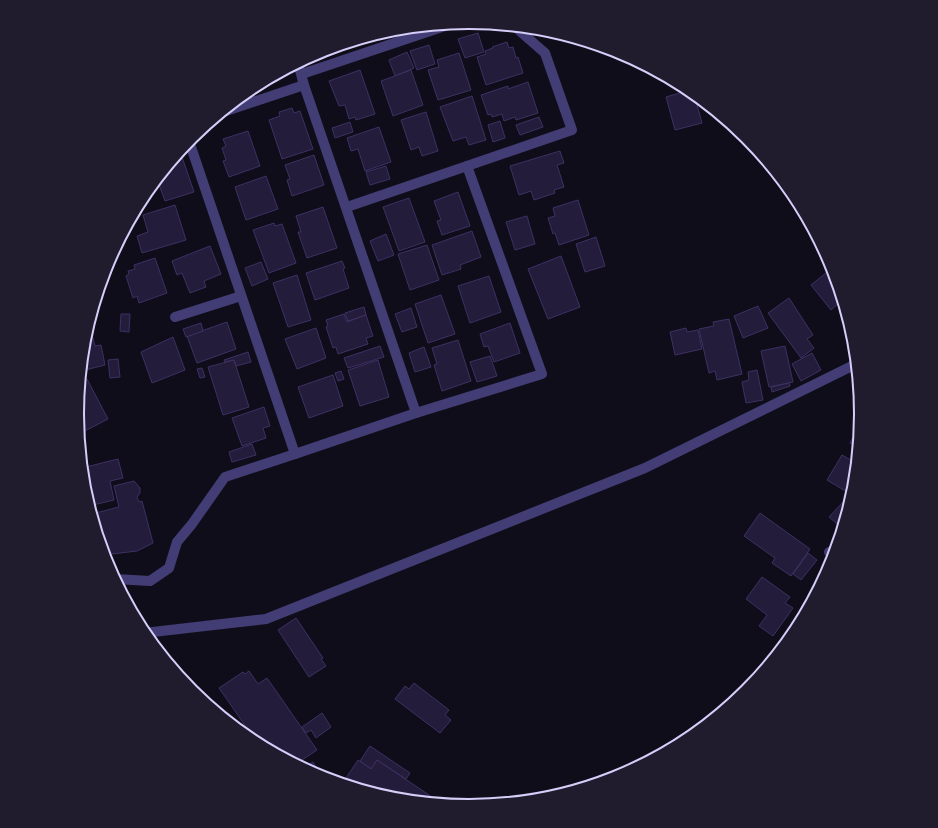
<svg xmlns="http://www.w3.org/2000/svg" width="938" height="828" font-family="'Varela Round',sans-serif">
  <rect width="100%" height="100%" fill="#100d1b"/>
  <g fill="#231c3a" stroke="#3d3163">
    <polygon points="478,33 484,52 465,58 458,39"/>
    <polygon points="372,36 372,37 346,45 346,44"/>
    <polygon points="507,42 509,48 513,47 516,58 518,57 523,73 486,85 477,57 486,54 485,51 493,48 492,47"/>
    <polygon points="429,45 435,64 417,70 410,51"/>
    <polygon points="407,52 414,68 395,76 389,60"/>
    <polygon points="459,53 471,90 438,100 428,70 439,67 437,60"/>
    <polygon points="360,70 375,114 356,120 355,117 349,119 345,105 339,106 329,81"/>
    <polygon points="411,70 423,105 393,116 381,81"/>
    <polygon points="528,82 538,113 516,120 515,117 504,121 502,114 492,117 491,114 488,115 481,95 508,86 508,89"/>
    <polygon points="690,90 694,94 702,123 675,130 666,97"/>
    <polygon points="472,96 486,140 469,145 466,137 453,141 440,107"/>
    <polygon points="292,108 294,113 300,111 313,149 282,159 269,120 280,116 279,112"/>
    <polygon points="426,112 438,151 422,156 419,147 411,150 401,120"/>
    <polygon points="539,117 543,127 520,135 516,125"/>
    <polygon points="500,121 505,138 493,142 488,125"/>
    <polygon points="350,122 353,132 335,138 332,128"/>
    <polygon points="379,127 391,162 365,171 358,149 351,151 347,138"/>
    <polygon points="248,131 260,166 229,177 223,161 226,160 222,148 226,146 223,139"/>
    <polygon points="180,151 194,192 165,201 157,179"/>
    <polygon points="560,151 564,163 557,165 564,187 554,190 555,193 534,200 531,191 519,195 510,166"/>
    <polygon points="314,155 324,185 292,196 287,180 290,179 285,165"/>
    <polygon points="386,166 390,179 370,185 366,172"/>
    <polygon points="266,176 278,209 246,220 235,187"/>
    <polygon points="458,192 470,226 442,235 437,221 441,220 434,201"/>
    <polygon points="409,198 425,242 399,251 383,207"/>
    <polygon points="578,200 589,235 559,245 555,233 553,234 548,218 555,216 553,208"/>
    <polygon points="175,205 186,240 142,253 137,236 148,232 143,215"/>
    <polygon points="323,207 337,248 307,258 298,232 301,232 296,216"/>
    <polygon points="527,216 535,244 515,250 506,222"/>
    <polygon points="274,223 275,226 282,224 296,263 269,273 253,230"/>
    <polygon points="472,231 481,257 460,265 461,269 442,275 432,245"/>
    <polygon points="386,234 394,255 378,261 370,241"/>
    <polygon points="596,237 605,266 585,272 576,244"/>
    <polygon points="427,245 439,280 410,290 398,254"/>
    <polygon points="210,246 221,274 204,281 206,287 190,293 182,273 177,275 172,261"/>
    <polygon points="561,256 580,307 548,319 528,269"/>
    <polygon points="155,258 167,293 139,303 137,296 133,298 126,276 129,274 128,271 135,269 134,265"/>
    <polygon points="342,261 345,268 343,269 349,288 315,300 306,273"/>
    <polygon points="261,262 268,279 252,286 245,268"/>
    <polygon points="832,268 842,300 831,310 811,285"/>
    <polygon points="297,275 311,320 288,327 273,283"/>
    <polygon points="489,276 501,312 470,323 458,286"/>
    <polygon points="441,295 455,334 428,343 415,304"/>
    <polygon points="789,298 813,335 807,339 814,348 801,358 768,313"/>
    <polygon points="758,306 768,328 743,338 734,316"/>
    <polygon points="364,307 366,315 348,321 345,313"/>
    <polygon points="411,308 417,327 402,332 395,314"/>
    <polygon points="121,314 130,314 129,332 120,331"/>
    <polygon points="344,314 347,322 366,315 373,336 366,338 368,344 338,354 336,347 333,348 326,327 328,326 326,320"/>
    <polygon points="729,319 742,374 717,380 715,371 709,373 699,329 714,326 713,322"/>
    <polygon points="227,322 236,349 197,363 187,336"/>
    <polygon points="201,323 203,331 186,337 183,329"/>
    <polygon points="510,323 520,353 494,362 488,346 484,347 480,334"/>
    <polygon points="89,324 95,346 101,345 105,365 81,371 85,337"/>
    <polygon points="316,328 326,358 297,369 285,339"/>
    <polygon points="686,328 687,332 698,330 702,349 675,355 670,332"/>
    <polygon points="173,337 185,370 152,383 141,352"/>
    <polygon points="458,340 471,381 442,391 434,365 437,364 432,348"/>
    <polygon points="380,346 384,357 348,368 344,358"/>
    <polygon points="785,346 793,382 769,387 761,351"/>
    <polygon points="424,347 431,367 415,372 409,353"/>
    <polygon points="248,352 251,362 236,366 234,360 225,362 224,360"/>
    <polygon points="812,353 821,370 801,381 792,364"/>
    <polygon points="490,356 497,376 477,382 470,362"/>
    <polygon points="118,359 120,377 110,378 108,360"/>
    <polygon points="234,360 249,407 223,415 208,367"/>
    <polygon points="378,360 389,397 360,406 348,370"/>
    <polygon points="202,368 205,377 200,378 197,369"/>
    <polygon points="757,370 763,400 746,403 742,382 749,380 748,372"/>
    <polygon points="341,371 344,379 338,381 335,373"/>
    <polygon points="333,375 343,406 309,418 298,387"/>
    <polygon points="87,379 108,419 79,434 77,414 80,383"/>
    <polygon points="789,383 790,386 772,392 771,387"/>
    <polygon points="264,407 270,426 263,428 266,438 242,446 232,418"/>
    <polygon points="860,422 857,454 853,452 856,446 850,443"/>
    <polygon points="252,444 256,455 232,462 229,452"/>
    <polygon points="842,455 856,463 852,495 827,480"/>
    <polygon points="118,459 123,478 110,481 114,500 89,506 84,490 82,468"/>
    <polygon points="134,481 140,488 140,493 137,497 139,502 142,501 153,543 137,551 104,555 92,514 119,507 114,486"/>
    <polygon points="843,502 849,507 842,528 829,517"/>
    <polygon points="760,513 810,549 791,576 772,563 775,558 744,536"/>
    <polygon points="808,553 817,560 801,580 793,574"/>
    <polygon points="762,577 790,597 785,603 793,608 773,636 759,626 767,615 746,599"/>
    <polygon points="296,618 323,658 321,659 326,666 309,677 278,630"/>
    <polygon points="249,671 258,684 267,678 317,750 302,760 306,766 313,762 317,769 312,772 250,739 253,737 219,688 243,672 245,674"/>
    <polygon points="414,683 449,710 445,715 451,720 440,733 395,699 405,686 409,689"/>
    <polygon points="322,713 331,727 316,738 311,730 306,733 302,727"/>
    <polygon points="370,746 410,773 406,779 377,760 371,769 360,761"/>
    <polygon points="358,760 371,769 377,760 432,797 428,802 392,798 386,797 388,794 379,788 375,793 350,786 344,781"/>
  </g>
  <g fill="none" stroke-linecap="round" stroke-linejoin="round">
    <g stroke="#423e75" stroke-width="10">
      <polyline points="298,63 304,85 416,413"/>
      <polyline points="302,74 451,24"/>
      <polyline points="220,113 304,85"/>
      <polyline points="189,141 295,454 416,413 542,374 467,166 347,207"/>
      <polyline points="467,166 572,130 545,53 514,26"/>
      <polyline points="175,317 241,296"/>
      <polyline points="829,552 834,555"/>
      <polyline points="115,579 150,581 169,568 177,542 192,524 225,477 295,454"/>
      <polyline points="144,633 266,619 645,468 856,364"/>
    </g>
  </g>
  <path d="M0 0H938V828H0ZM84 414a385 385 0 1 1 770 0a385 385 0 1 1-770 0Z" fill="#201c2d" fill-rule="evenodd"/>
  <path fill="none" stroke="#d4cef9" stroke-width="2" d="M84 414a385 385 0 1 1 770 0a385 385 0 1 1-770 0Z"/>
</svg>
